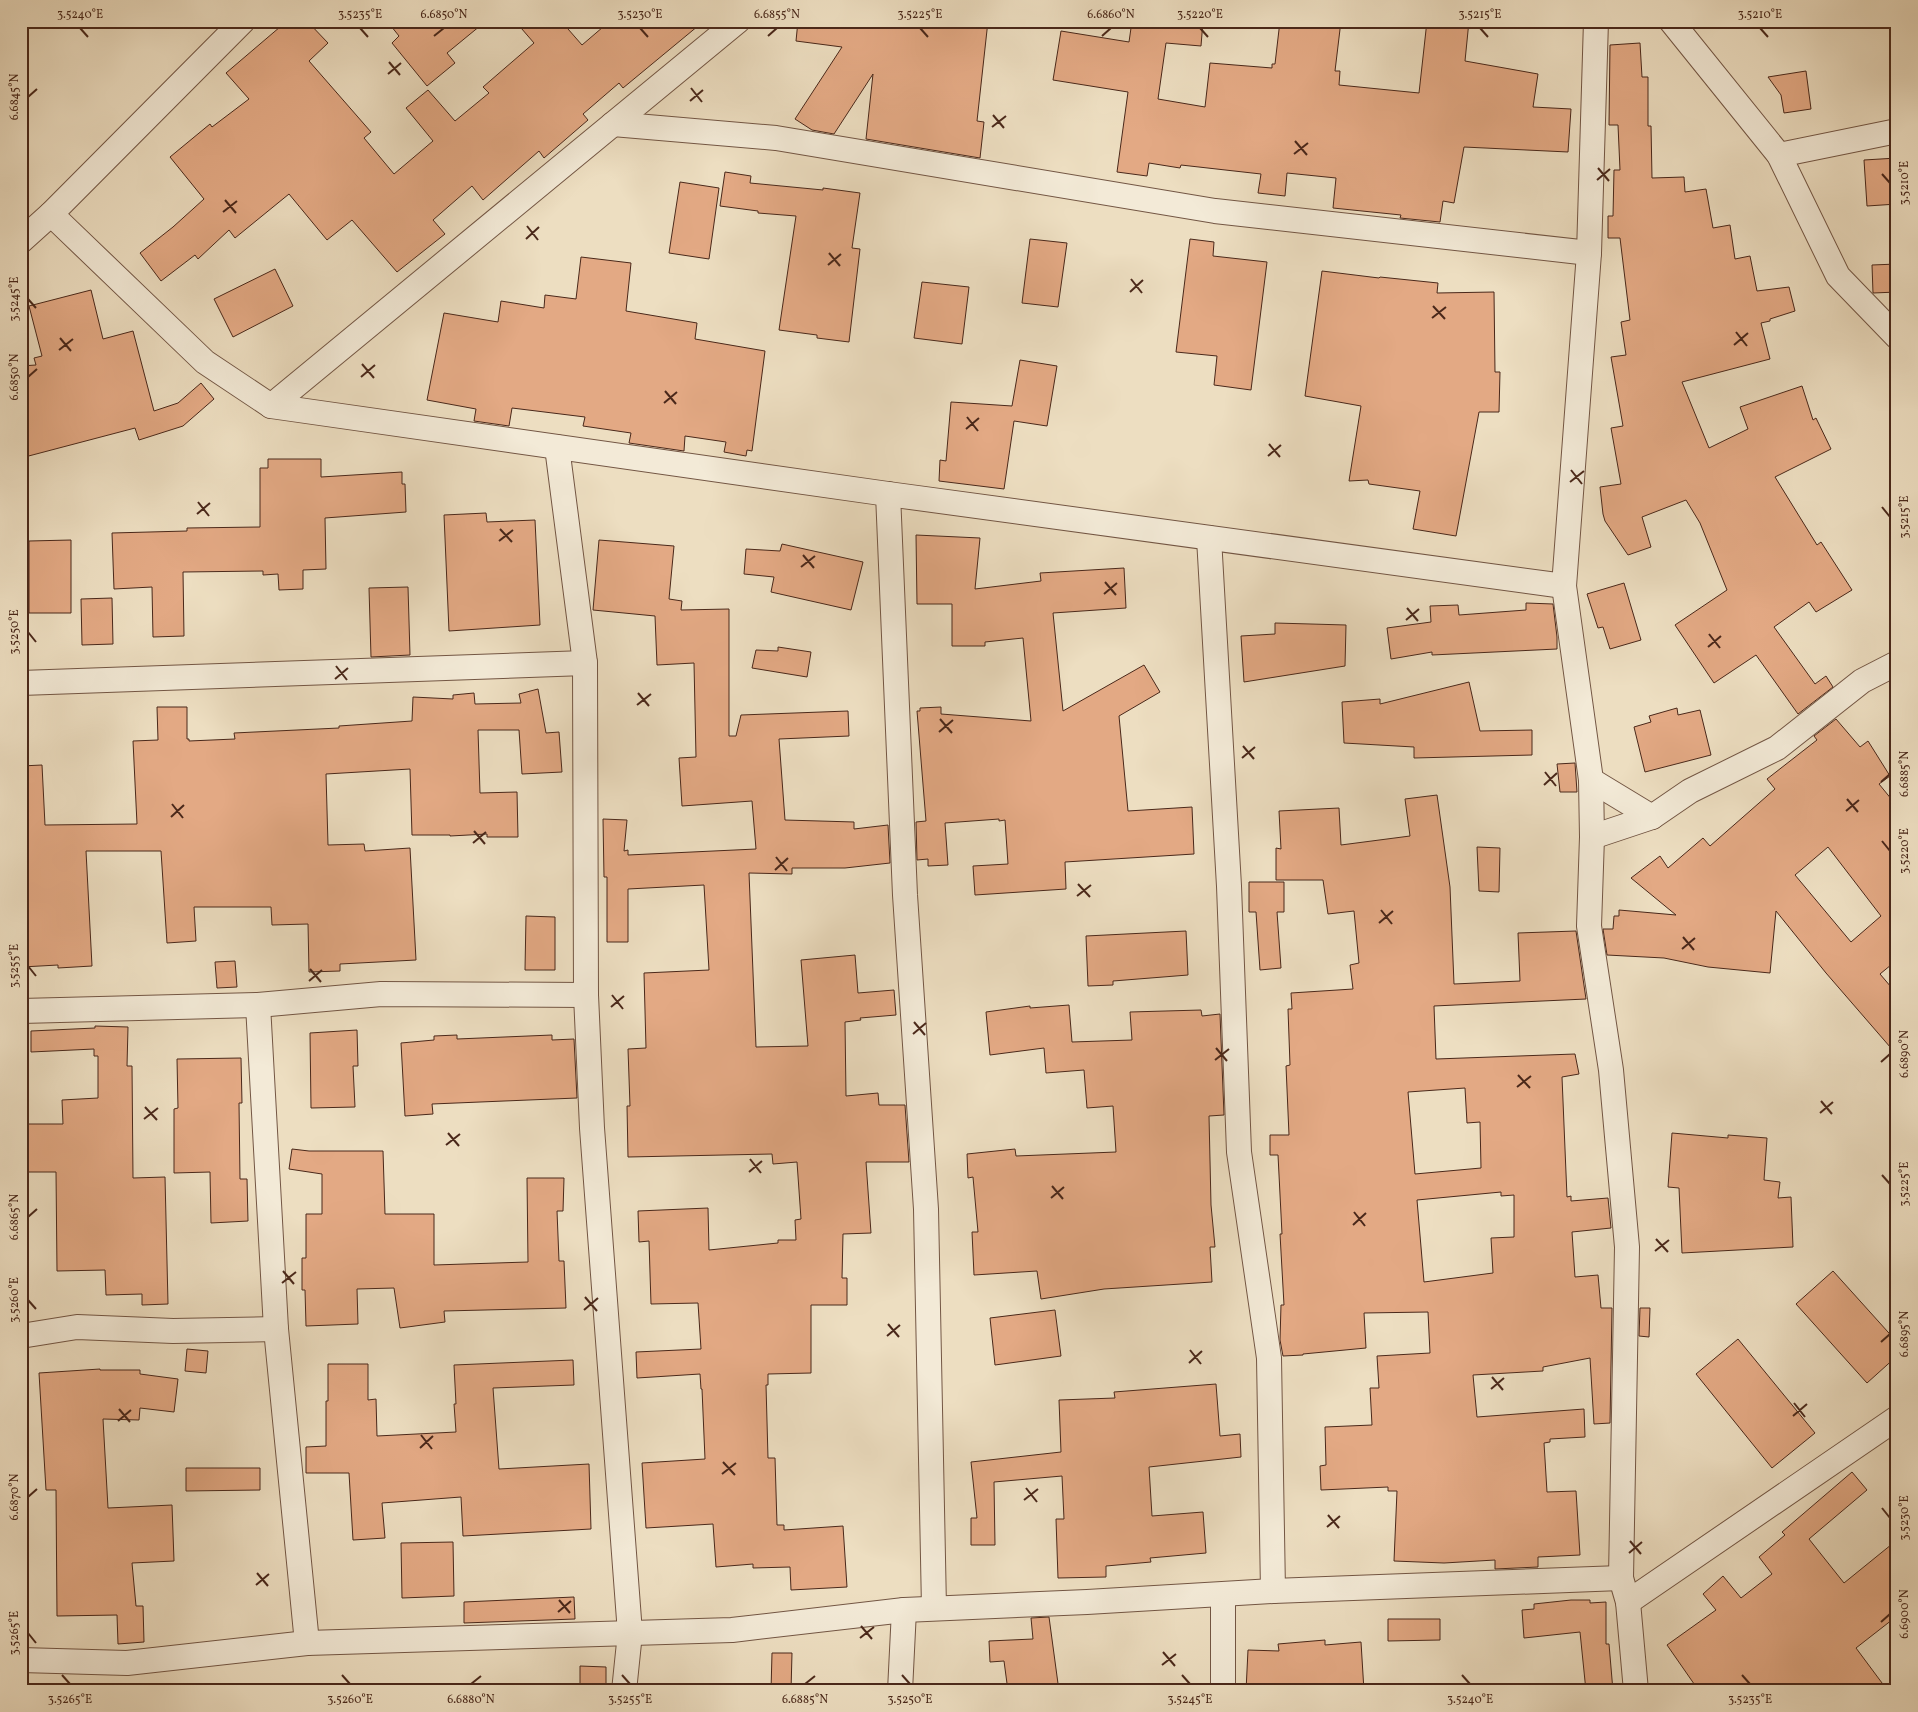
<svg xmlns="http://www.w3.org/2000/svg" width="1918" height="1712" font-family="Vollkorn,serif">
  <rect width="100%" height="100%" fill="#eddec1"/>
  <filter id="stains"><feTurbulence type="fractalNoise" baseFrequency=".004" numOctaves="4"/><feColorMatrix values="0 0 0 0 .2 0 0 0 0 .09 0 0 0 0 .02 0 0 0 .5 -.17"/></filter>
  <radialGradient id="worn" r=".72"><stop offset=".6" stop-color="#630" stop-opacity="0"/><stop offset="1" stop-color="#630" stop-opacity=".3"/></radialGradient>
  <g fill="#e3a984" stroke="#4a281a" fill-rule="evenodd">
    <polygon points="287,21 307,21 328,43 309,61 371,132 364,138 394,174 433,141 406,108 428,90 455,121 489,93 483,87 534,43 515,21 561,21 582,45 610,21 704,21 623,88 619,83 583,114 588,120 544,158 539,151 483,200 472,186 433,220 445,234 397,272 352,220 327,240 289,194 235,238 229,230 198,259 195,255 161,281 140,253 173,227 204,199 170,157 210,124 212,127 249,99 226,73"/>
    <polygon points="387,21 486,21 447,53 455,63 427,86 392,43 399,36"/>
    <polygon points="798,21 988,21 977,121 984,122 980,158 866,139 873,74 834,134 812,130 795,119 842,47 796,41"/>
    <polygon points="1132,21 1203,21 1201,46 1166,43 1158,99 1205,107 1210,63 1272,68 1272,64 1275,64 1280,21 1341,21 1335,71 1340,71 1339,85 1419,93 1427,21 1469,21 1465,61 1538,74 1533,107 1571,109 1568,152 1464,147 1454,203 1443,201 1440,222 1400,218 1401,215 1333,208 1336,178 1287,173 1285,196 1258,193 1261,174 1181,165 1180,168 1149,163 1147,176 1117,172 1128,92 1053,80 1061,31 1129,42"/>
    <polygon points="1640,43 1642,77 1648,77 1648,126 1651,126 1652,178 1684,177 1685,192 1706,189 1713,228 1730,225 1735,259 1750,256 1757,291 1789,287 1795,311 1770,319 1770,321 1761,323 1770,359 1682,382 1709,448 1748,429 1740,407 1802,386 1813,420 1816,418 1831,449 1775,477 1817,545 1821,542 1852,590 1816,612 1809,602 1774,627 1815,684 1826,676 1833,687 1798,714 1756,655 1714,683 1675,625 1727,590 1700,523 1686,500 1642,517 1651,547 1628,555 1605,521 1603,514 1600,487 1621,484 1611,428 1623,426 1611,357 1626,355 1621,322 1630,320 1620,238 1608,238 1608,216 1613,216 1614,170 1620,170 1618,125 1609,125 1610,45"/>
    <polygon points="1806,71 1811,109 1784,113 1781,95 1768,77"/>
    <polygon points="1897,158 1897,204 1867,206 1864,160"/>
    <polygon points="725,172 751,176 750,183 823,190 823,188 860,193 852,248 860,249 849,342 817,338 817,335 779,330 796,216 758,213 758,211 720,206"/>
    <polygon points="680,182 719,188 709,259 669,253"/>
    <polygon points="1030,239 1067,243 1058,307 1022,303"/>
    <polygon points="1190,239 1214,242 1213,256 1267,262 1251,390 1214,385 1217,356 1176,352"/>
    <polygon points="581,257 631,263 626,311 697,323 695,339 765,351 752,451 747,450 746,456 724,452 726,442 685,436 684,451 629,443 631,433 583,426 585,417 512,408 509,426 474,421 476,409 427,400 444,313 498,322 501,301 544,308 545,295 576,299"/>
    <polygon points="1897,264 1897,292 1873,293 1872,265"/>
    <polygon points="275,269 293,306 233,337 214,299"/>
    <polygon points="1322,271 1379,278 1380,277 1438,283 1437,293 1494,292 1495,372 1500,372 1499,412 1479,412 1456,536 1413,529 1420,491 1369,484 1368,480 1349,481 1361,406 1305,396"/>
    <polygon points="922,282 969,287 962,344 914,338"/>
    <polygon points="91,290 103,339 133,331 154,411 178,403 201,383 214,399 183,426 139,440 135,428 21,458 21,366 36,365 34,358 42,356 29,306"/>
    <polygon points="1020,360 1057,366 1047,426 1014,421 1004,489 939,481 940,460 946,461 951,402 1012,406"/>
    <polygon points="268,459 321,459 321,477 402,472 402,484 405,484 406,512 325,518 326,569 303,570 303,589 279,590 278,574 263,575 263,571 183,572 184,636 153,637 152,587 114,589 112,533 187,531 187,528 260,527 260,468 268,468"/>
    <polygon points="486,513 487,522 535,520 540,625 449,631 444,515"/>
    <polygon points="916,535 980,538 975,589 1041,581 1040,573 1124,568 1126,608 1053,613 1063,711 1144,665 1160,692 1119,716 1128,811 1192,807 1194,854 1065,862 1066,889 975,895 973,866 1008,864 1005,820 999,821 999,819 945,823 948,865 928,866 928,859 917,860 916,822 926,821 917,711 920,711 920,708 941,707 941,714 1031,721 1023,638 985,642 985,646 952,646 952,604 917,604"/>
    <polygon points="71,540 71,613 29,613 29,541"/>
    <polygon points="599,540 674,546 669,599 682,601 681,610 729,609 729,736 736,736 741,715 848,711 849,736 779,739 785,820 854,822 854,829 888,825 890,863 845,868 792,868 792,874 749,873 756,1047 808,1046 801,960 855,955 858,993 894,990 896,1015 860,1018 861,1020 845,1022 846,1096 878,1093 879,1105 905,1105 909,1162 866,1162 871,1233 843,1234 842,1278 847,1278 847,1305 811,1305 811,1373 768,1374 768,1385 766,1385 768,1458 775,1458 777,1525 784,1525 784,1530 843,1526 847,1587 791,1590 790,1567 753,1568 753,1564 716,1567 713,1524 646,1528 642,1463 705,1459 702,1389 701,1389 700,1374 637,1378 636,1352 701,1349 698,1303 651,1304 649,1241 639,1242 638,1211 708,1208 709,1250 778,1243 778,1240 796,1240 795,1220 801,1219 797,1162 773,1164 772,1154 628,1157 627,1106 630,1106 628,1049 646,1048 644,973 709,970 704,885 628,889 628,942 607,942 607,877 604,877 603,819 627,820 624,851 628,850 628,855 756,849 752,801 682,806 679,758 696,757 694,663 657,665 655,616 593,610"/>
    <polygon points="782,544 863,562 851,610 771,592 774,577 744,574 746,549 780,551"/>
    <polygon points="1624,583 1641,640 1610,649 1603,627 1598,628 1587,594"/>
    <polygon points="408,587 410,655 371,657 369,588"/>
    <polygon points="112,598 113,644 82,645 81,599"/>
    <polygon points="1526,603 1553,604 1557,637 1557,649 1432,655 1432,652 1391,659 1387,628 1431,622 1430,606 1458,605 1459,615 1526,610"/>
    <polygon points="1275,623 1346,625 1345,666 1244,682 1241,636 1275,634"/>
    <polygon points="778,647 811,652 807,677 752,668 756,650 778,651"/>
    <polygon points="1469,682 1480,731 1532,730 1532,755 1414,758 1414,747 1344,743 1342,702 1380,699 1380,704"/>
    <polygon points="538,689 546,733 559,732 562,772 522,774 519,730 478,730 480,793 517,792 518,837 487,837 487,834 450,836 450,835 412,835 410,769 326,774 328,845 364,844 365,851 410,848 416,960 340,964 340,971 309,972 308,924 272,925 271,907 194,907 196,941 167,943 161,851 86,851 92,966 58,968 58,965 22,967 21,766 42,765 45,825 137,824 133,741 158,740 157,707 187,707 187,739 189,739 189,741 235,739 234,733 339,728 339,726 412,721 413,697 453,699 453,695 474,693 475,704 521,703 519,694"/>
    <polygon points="1677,708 1678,715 1700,710 1711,755 1645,772 1634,727 1651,722 1649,716"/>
    <path d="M1836,719L1860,747L1868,741L1890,776L1879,784L1897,806V960L1880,974L1897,994V1055L1826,973L1776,911L1770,973L1708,967L1664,958L1607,955L1603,929H1613L1614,916H1619V910L1676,915L1631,878L1660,856L1668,868L1703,838L1710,846L1775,789L1767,779L1817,740L1814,736ZM1828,847L1881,916L1851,942L1795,875Z"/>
    <polygon points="1575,763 1577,792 1560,792 1557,764"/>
    <path d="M1437,795L1450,887L1454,984L1520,981L1518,933L1576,931L1586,999L1434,1006L1436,1059L1575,1054L1579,1074L1562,1077L1567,1197L1571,1196V1201L1608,1198L1611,1228L1572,1232L1575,1277L1598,1275L1601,1308H1612L1610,1423L1594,1424L1590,1358L1543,1367V1371L1473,1375L1477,1417L1584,1409L1585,1437L1550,1439V1442L1544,1443L1547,1492L1576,1491L1580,1555L1538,1557V1567L1495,1569V1560L1444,1563L1394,1561L1397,1491H1388V1487L1321,1490L1320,1466L1326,1465L1325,1427L1372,1425L1370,1388H1379L1377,1356L1430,1353L1428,1312L1364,1313L1366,1348L1303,1354V1355L1283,1356L1280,1340L1281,1305H1284L1280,1234H1282L1278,1155H1270V1135H1289L1286,1066L1290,1065L1288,1009H1292L1291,993L1353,989L1350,965L1359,963L1354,911L1328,914L1323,880H1276V848L1281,849L1279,811L1339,808L1341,845L1410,836L1405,799ZM1465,1088L1467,1123L1480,1122L1481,1168L1415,1174L1408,1092ZM1501,1192V1196L1514,1195V1237L1491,1238L1493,1273L1424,1282L1417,1200Z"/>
    <polygon points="1477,847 1500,848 1499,892 1479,891"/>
    <polygon points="1249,882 1284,882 1284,912 1277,912 1281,968 1260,970 1256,912 1249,912"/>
    <polygon points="526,916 555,917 555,970 525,970"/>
    <polygon points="1186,931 1188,975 1113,981 1113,985 1088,986 1086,936"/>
    <polygon points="235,961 237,987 217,988 215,962"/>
    <polygon points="1069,1005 1072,1042 1132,1040 1130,1012 1201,1010 1202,1016 1220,1014 1224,1115 1209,1116 1211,1205 1215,1247 1210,1247 1212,1282 1104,1289 1041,1299 1037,1271 974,1275 972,1232 978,1232 973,1177 968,1178 967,1154 1015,1149 1016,1156 1116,1152 1113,1106 1087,1108 1084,1070 1046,1073 1044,1048 990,1055 986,1012 1030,1006 1030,1008"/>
    <polygon points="95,1026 128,1027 127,1066 132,1066 133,1178 165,1177 168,1304 142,1305 142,1294 106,1295 105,1270 57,1271 56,1172 28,1172 27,1124 63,1124 62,1100 98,1098 98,1056 94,1056 94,1049 31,1052 31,1031 95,1028"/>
    <polygon points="357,1030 358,1066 353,1066 355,1107 311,1108 310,1033"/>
    <polygon points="457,1035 457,1039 552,1035 552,1040 574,1039 577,1098 432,1104 433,1114 405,1116 401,1043 434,1040 434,1036"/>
    <polygon points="241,1058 242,1103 239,1103 240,1179 247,1179 248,1221 211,1223 210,1172 174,1173 174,1109 178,1108 177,1059"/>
    <polygon points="1672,1133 1728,1138 1728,1135 1767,1138 1764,1180 1780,1182 1778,1198 1791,1197 1793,1247 1682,1253 1679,1188 1668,1187"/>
    <polygon points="292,1149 309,1151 383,1151 385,1214 434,1214 434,1265 528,1262 527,1178 564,1178 563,1211 557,1211 559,1261 564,1261 566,1308 444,1311 445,1322 400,1328 394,1288 357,1289 358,1324 306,1326 305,1290 302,1290 302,1258 306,1258 306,1214 322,1214 322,1174 289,1169"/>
    <polygon points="1833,1271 1897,1342 1897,1356 1867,1383 1796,1304"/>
    <polygon points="1640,1308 1650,1308 1649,1337 1639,1336"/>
    <polygon points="1055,1310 1061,1356 995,1365 990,1318"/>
    <polygon points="1738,1339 1815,1433 1772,1468 1696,1374"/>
    <polygon points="187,1349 208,1351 206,1373 185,1371"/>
    <polygon points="573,1360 574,1385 493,1388 499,1469 589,1464 591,1529 463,1536 461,1497 382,1503 385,1538 353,1540 349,1473 306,1473 306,1447 326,1446 326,1401 328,1401 328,1364 368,1364 368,1400 376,1399 377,1436 456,1432 454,1404 456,1404 454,1365"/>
    <polygon points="100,1369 100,1370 140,1370 140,1374 178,1379 174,1412 140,1408 139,1420 103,1419 108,1508 172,1505 174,1561 132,1563 136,1606 143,1606 144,1642 118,1644 117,1615 57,1616 56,1490 46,1490 39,1373"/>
    <polygon points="1216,1384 1220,1436 1240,1434 1241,1457 1149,1467 1152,1516 1203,1512 1206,1553 1150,1558 1151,1562 1106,1566 1106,1577 1058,1578 1056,1519 1064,1519 1062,1476 994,1482 995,1545 971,1545 971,1518 977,1518 971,1462 1061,1452 1059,1400 1115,1398 1114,1392"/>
    <polygon points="186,1468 260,1468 260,1490 186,1491"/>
    <polygon points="1852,1472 1867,1490 1809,1539 1844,1583 1897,1540 1897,1616 1856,1648 1888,1691 1699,1691 1667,1645 1716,1610 1703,1594 1723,1576 1741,1598 1772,1574 1759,1557 1785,1535 1782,1532"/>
    <polygon points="453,1542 454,1596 402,1598 401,1543"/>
    <polygon points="574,1597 575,1619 464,1623 464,1602"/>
    <polygon points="1571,1600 1590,1600 1590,1603 1606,1602 1606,1644 1609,1644 1613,1691 1586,1691 1580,1632 1524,1638 1522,1610 1534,1609 1534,1604"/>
    <polygon points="1049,1617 1059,1691 1008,1691 1004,1661 990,1662 989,1641 1033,1639 1031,1618"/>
    <polygon points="1388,1619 1440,1619 1440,1640 1388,1641"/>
    <polygon points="1325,1640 1325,1645 1361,1642 1364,1691 1246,1691 1248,1650 1279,1651 1278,1644"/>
    <polygon points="772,1653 792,1653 791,1691 771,1691"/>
    <polygon points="580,1666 606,1667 606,1691 580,1691"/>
  </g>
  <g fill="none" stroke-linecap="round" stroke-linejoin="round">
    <defs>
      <g id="street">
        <polyline points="1596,21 1589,253 1564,586 1591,780 1592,837 1589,926 1611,1070 1627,1247 1621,1578 1628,1602 1636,1691"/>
        <polyline points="1671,21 1779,155 1838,276 1897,337"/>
        <polyline points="613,124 776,138 1215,211 1589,253"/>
        <polyline points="1779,155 1897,131"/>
        <polyline points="51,214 205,362 271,406 888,494 1564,586"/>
        <polyline points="21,241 51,214 243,21"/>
        <polyline points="271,406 738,21"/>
        <polyline points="557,447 585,663 586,995 592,1128 630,1633 624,1691"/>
        <polyline points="888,494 905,895 926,1209 934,1608"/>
        <polyline points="1209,538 1229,886 1239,1152 1269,1358 1273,1591"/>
        <polyline points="21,683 585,663"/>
        <polyline points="1591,780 1652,817"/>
        <polyline points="1592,837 1652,817 1690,791 1777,748 1862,681 1897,663"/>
        <polyline points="258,1005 276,1329 307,1643"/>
        <polyline points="21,1011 258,1005 381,994 586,995"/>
        <polyline points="21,1336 77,1327 173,1331 276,1329"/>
        <polyline points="1628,1602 1897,1418"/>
        <polyline points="21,1660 127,1663 307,1643 732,1630 904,1610 1087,1602 1273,1591 1621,1578"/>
        <polyline points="900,1691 904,1610"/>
        <polyline points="1223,1691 1223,1595"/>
      </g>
    </defs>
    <use href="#street" stroke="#735644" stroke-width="26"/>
    <use href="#street" stroke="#f3ead7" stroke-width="24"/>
  </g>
  <path fill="none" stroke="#4a281a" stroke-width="2" d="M80,28L88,37M360,28L368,37M640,28L648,37M920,28L928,37M1200,28L1208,37M1480,28L1488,37M1760,28L1768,37M434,36L444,28M768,36L777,28M1102,36L1111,28M389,62L400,75M388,74L401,63M691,88L702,102M28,97L37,89M690,101L703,90M993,115L1004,128M992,127L1006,116M1295,141L1307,155M1294,154L1308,143M1598,168L1609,181M1882,174L1890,183M1597,180L1610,169M225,200L236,213M223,212L237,201M527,226L538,240M526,239L539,227M829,253L840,266M828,265L841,254M1131,279L1142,293M1130,292L1143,280M28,299L36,308M1433,306L1445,319M1432,318L1446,307M1736,332L1747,346M60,338L71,351M1734,345L1748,333M59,350L73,339M362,364L374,378M28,377L37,369M361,377L375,365M665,391L676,404M664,403L677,392M967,417L978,431M966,429L979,418M1269,444L1280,457M1268,456L1281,445M1571,470L1582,484M1570,482L1584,471M198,502L209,516M1882,507L1890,517M197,514L210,503M500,529L512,542M499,541L513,530M803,555L814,568M801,567L815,556M1105,582L1116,595M1104,594L1117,583M1407,608L1418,621M1406,620L1419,609M28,632L36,642M1709,634L1720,648M1708,647L1721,636M336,666L347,680M335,679L348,668M638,693L649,706M637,705L651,694M940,719L952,733M939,732L953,720M1243,746L1254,759M1242,758L1255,747M1545,772L1556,786M1881,782L1890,774M1544,785L1557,773M1847,799L1858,812M172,804L183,818M1846,811L1859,800M171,817L184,805M474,831L485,844M1882,841L1890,851M473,843L486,832M776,857L787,871M775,870L788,858M1078,884L1090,897M1077,896L1091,885M1381,910L1392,924M1379,923L1393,911M1683,937L1694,950M1682,949L1695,938M28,966L36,976M310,969L321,982M309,981L322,970M612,995L623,1009M611,1007L624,996M914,1022L925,1035M913,1034L926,1023M1216,1048L1227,1061M1215,1060L1229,1049M1881,1062L1890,1054M1518,1075L1530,1088M1517,1087L1531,1076M1821,1101L1832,1114M145,1107L157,1120M1820,1113L1833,1102M144,1119L158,1108M448,1133L459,1146M446,1145L460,1134M750,1159L761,1173M749,1172L762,1161M1882,1175L1890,1184M1052,1186L1063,1199M1051,1198L1064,1187M1354,1212L1365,1226M28,1217L37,1209M1353,1225L1366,1213M1656,1239L1668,1252M1655,1251L1669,1240M283,1271L294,1284M282,1283L296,1272M585,1297L597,1311M28,1300L36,1309M584,1310L598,1298M888,1324L899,1337M887,1336L900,1325M1881,1342L1890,1334M1190,1350L1201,1364M1189,1363L1202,1351M1492,1377L1503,1390M1491,1389L1504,1378M1794,1403L1805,1417M119,1409L130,1422M1793,1416L1807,1404M118,1421L131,1410M421,1435L432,1449M420,1448L433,1436M723,1462L735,1475M722,1474L736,1463M1026,1488L1037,1502M28,1497L37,1489M1024,1500L1038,1489M1882,1508L1890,1518M1328,1515L1339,1528M1327,1527L1340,1516M1630,1541L1641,1554M1629,1553L1642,1542M257,1573L268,1586M256,1585L269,1574M559,1600L570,1613M558,1612L571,1601M1881,1622L1890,1614M861,1626L872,1639M28,1633L36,1643M860,1638L874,1627M1163,1652L1175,1666M1162,1665L1176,1654M62,1675L70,1684M342,1675L350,1684M622,1675L630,1684M902,1675L910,1684M1182,1675L1190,1684M1462,1675L1470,1684M1742,1675L1750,1684M471,1684L481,1676M805,1684L815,1676"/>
  <rect width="1918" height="1712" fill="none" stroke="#eddec1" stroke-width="55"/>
  <rect x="28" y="28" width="1862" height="1656" fill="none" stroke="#4a281a" stroke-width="2"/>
  <g font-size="12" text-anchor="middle" fill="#4a281a">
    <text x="80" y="18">3.5240°E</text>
    <text x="360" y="18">3.5235°E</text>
    <text x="444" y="18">6.6850°N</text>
    <text x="640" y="18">3.5230°E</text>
    <text x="777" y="18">6.6855°N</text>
    <text x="920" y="18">3.5225°E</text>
    <text x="1111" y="18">6.6860°N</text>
    <text x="1200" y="18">3.5220°E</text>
    <text x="1480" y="18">3.5215°E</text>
    <text x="1760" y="18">3.5210°E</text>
    <text transform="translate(14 97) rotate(-90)" y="4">6.6845°N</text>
    <text transform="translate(1904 183) rotate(-90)" y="4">3.5210°E</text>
    <text transform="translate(14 299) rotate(-90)" y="4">3.5245°E</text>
    <text transform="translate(14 377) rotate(-90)" y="4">6.6850°N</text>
    <text transform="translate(1904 517) rotate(-90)" y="4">3.5215°E</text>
    <text transform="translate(14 632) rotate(-90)" y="4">3.5250°E</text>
    <text transform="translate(1904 774) rotate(-90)" y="4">6.6885°N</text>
    <text transform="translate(1904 851) rotate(-90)" y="4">3.5220°E</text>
    <text transform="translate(14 966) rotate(-90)" y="4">3.5255°E</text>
    <text transform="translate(1904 1054) rotate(-90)" y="4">6.6890°N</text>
    <text transform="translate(1904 1184) rotate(-90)" y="4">3.5225°E</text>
    <text transform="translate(14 1217) rotate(-90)" y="4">6.6865°N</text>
    <text transform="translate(14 1300) rotate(-90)" y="4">3.5260°E</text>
    <text transform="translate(1904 1334) rotate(-90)" y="4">6.6895°N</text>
    <text transform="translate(14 1497) rotate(-90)" y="4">6.6870°N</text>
    <text transform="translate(1904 1518) rotate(-90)" y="4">3.5230°E</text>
    <text transform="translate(1904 1614) rotate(-90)" y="4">6.6900°N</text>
    <text transform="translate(14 1633) rotate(-90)" y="4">3.5265°E</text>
    <text x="70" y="1703">3.5265°E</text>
    <text x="350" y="1703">3.5260°E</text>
    <text x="471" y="1703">6.6880°N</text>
    <text x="630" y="1703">3.5255°E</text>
    <text x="805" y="1703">6.6885°N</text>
    <text x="910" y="1703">3.5250°E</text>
    <text x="1190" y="1703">3.5245°E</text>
    <text x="1470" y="1703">3.5240°E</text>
    <text x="1750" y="1703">3.5235°E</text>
  </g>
  <rect width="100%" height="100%" filter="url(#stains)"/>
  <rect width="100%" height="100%" fill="url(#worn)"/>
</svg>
